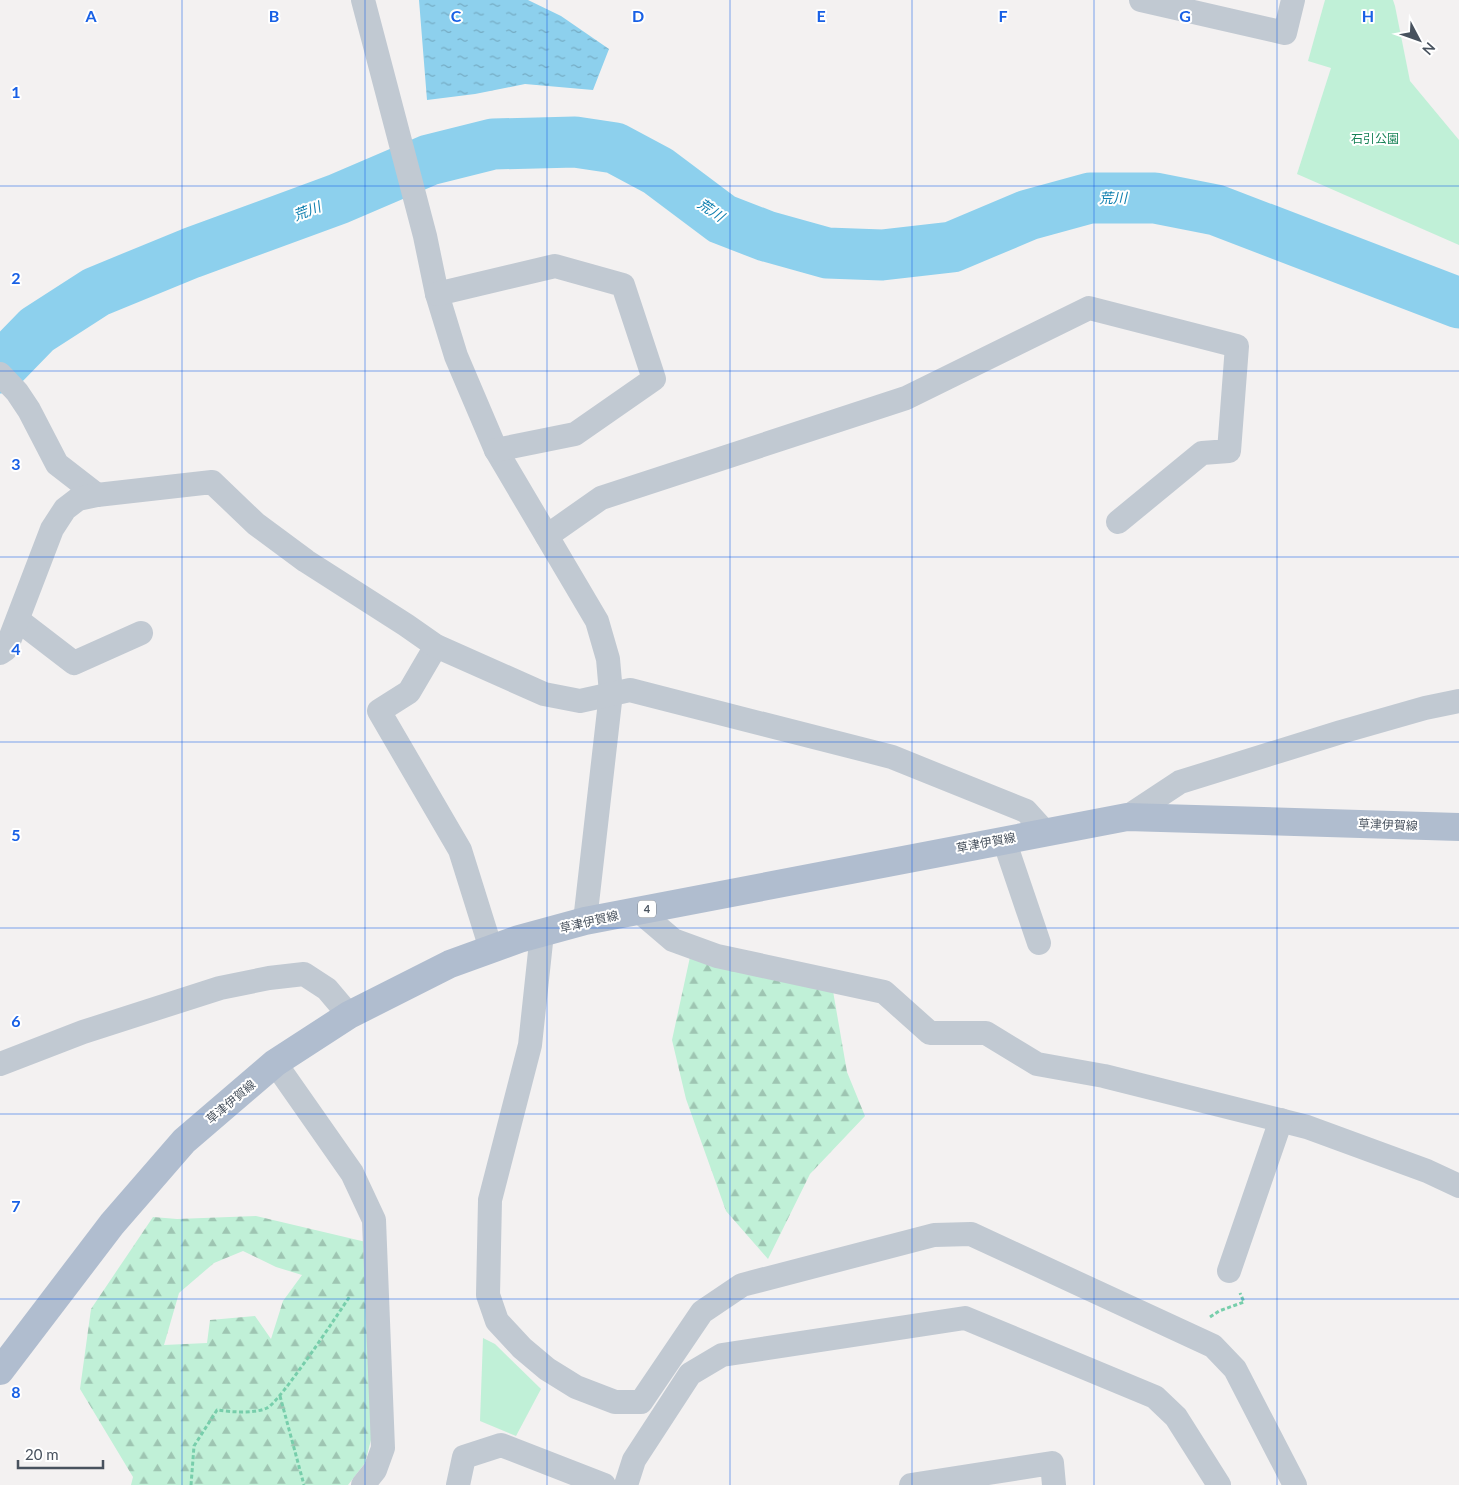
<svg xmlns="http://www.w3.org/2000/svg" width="1459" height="1485" font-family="Lato,'Noto Sans JP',sans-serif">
  <defs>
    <pattern id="forest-firs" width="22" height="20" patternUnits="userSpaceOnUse" patternTransform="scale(1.25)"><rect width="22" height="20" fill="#c0f0d7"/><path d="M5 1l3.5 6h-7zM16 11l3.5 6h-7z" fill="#9ec5b2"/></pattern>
    <pattern id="water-ripples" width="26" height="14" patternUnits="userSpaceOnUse" patternTransform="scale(1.25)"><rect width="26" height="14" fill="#8dd0ed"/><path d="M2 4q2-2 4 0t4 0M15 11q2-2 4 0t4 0" fill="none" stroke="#75abc3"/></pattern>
  </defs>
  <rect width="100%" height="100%" fill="#f3f1f1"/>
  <g fill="url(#forest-firs)" fill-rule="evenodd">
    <polygon points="690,957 833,991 847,1072 865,1116 810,1174 768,1259 726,1211 686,1099 672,1040"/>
    <path d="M256,1216L366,1242L372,1436L365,1463L348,1485H131L133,1477L80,1389L91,1309L153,1217L177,1219ZM243,1251L276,1267L302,1275L283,1301L271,1339L255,1316L210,1320L207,1343L164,1345L179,1293L214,1263Z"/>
  </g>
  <g fill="#c0f0d7">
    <polygon points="1325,0 1393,0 1395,6 1410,81 1459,140 1459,245 1297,174 1331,68 1308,61"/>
    <polygon points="483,1338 495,1344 541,1389 516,1436 480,1421"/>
  </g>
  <polygon fill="url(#water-ripples)" points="419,0 528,0 561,16 609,49 593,90 525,84 475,94 427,100"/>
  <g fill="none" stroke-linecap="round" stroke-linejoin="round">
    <polyline stroke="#8dd0ed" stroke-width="51" points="0,368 37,330 96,292 191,253 338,199 429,160 493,144 575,142 615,148 658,171 722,219 766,236 827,253 882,255 952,247 1028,215 1090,198 1155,198 1216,210 1459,303"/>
    <g stroke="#77ceab" stroke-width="3" stroke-dasharray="4 2.5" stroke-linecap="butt">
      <polyline points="1210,1317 1219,1311 1244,1302 1240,1293"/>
      <polyline points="280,1396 304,1485"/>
      <path d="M191,1485L194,1446L217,1410C231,1412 254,1414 267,1408C280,1402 338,1314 350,1296"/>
    </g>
    <g stroke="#c1c9d2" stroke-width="24">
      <polyline points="363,0 425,236 437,294 456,356 496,450 597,621 608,659 611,693 585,921"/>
      <polyline points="1141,0 1285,33 1293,0"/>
      <polyline points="437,294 555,266 623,285 654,379 575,434 496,450"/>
      <polyline points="0,374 17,392 29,410 57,464 97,495"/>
      <polyline points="547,536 601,498 906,398 1089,308 1237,346 1229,451 1202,453 1118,522"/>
      <polyline points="18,620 74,663 141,633"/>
      <polyline points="436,646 409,692 379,711 460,850 491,949"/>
      <polyline points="0,653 6,649 52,529 65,509 78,499 97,495 212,482 256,524 306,561 406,625 436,646 544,694 580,701 630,690 892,757 1026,811 1045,832"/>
      <polyline points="1127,817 1180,782 1341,732 1425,708 1459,701"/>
      <polyline points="1004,840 1039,943"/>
      <polyline points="639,911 673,940 717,956 884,992 930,1033 986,1033 1037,1064 1104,1076 1307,1127 1427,1171 1459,1186"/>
      <polyline points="542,933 530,1045 490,1200 488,1295 497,1321 522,1348 547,1369 576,1387 615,1402 641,1402 702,1312 742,1285 934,1235 971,1234 1213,1346 1235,1369 1295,1485"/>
      <polyline points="275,1063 352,1173 374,1220 383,1448 375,1470 363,1485"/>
      <polyline points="0,1064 83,1032 220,988 269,978 304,974 327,989 349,1015"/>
      <polyline points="1229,1271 1281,1120"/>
      <polyline points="458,1485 464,1457 501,1445 604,1485"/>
      <polyline points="626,1485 634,1460 690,1374 722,1355 965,1318 1155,1397 1176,1417 1219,1485"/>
      <polyline points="911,1485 1052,1463 1054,1485"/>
    </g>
    <polyline stroke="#b0bdcf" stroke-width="28" points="0,1371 112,1224 184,1141 275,1063 349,1015 450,964 519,939 585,921 1127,817 1459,827"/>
  </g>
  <path fill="none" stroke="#1860e5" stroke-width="1" stroke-opacity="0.55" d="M182,0V1485M365,0V1485M547,0V1485M730,0V1485M912,0V1485M1094,0V1485M1277,0V1485M0,186H1459M0,371H1459M0,557H1459M0,742H1459M0,928H1459M0,1114H1459M0,1299H1459"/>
  <g text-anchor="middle" stroke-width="4" stroke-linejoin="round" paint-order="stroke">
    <rect fill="#fff" stroke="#7f868e" stroke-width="1" x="638" y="900.5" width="18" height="17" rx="4"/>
    <g font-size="11" font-weight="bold" fill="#48525e">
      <text x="647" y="913">4</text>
    </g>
    <g font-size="12" fill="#178256" stroke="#fff">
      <text x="1375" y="143">石引公園</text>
    </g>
    <g font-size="12" fill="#48525e" stroke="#fff">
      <text transform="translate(1388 825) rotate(2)" y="4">草津伊賀線</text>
      <text transform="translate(986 843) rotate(-11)" y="4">草津伊賀線</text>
      <text transform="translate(589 922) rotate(-13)" y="4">草津伊賀線</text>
      <text transform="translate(231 1102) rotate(-40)" y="4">草津伊賀線</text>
    </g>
    <g font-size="14" font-style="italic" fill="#0c7eae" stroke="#fff">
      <text transform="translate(1113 198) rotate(-1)" y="5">荒川</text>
      <text transform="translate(711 210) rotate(34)" y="5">荒川</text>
      <text transform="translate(307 211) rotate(-21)" y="5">荒川</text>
    </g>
  </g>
  <g font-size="16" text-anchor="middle" font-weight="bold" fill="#1860e5" stroke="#fff" stroke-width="4" stroke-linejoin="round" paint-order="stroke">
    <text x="91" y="22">A</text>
    <text x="274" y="22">B</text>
    <text x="456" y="22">C</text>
    <text x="638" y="22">D</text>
    <text x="821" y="22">E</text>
    <text x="1003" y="22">F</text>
    <text x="1185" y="22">G</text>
    <text x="1368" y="22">H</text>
    <text x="16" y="98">1</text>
    <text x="16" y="284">2</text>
    <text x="16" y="470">3</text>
    <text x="16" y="655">4</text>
    <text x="16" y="841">5</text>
    <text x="16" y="1027">6</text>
    <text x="16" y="1212">7</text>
    <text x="16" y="1398">8</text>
  </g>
  <g transform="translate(1419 40) rotate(131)" stroke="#ffffff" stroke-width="4" paint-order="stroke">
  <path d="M0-4L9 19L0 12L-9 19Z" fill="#48525e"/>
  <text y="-8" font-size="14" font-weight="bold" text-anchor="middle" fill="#48525e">N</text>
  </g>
  <path d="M18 1460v8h85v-8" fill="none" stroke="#48525e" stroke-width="2.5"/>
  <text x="25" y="1460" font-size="15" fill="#48525e" stroke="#ffffff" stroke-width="4" paint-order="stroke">20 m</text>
</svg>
